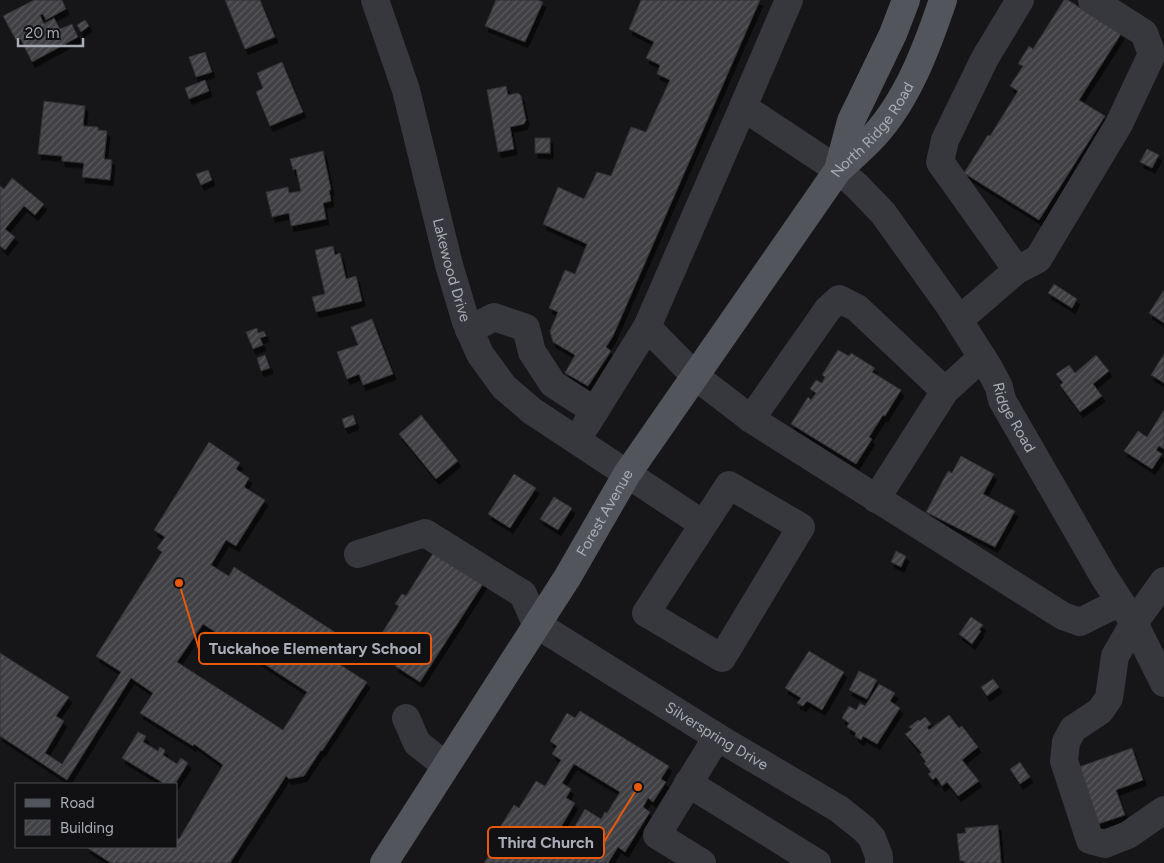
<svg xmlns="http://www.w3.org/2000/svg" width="1164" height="863" font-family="Figtree,sans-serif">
  <defs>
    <pattern id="building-hatch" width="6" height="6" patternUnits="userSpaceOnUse" patternTransform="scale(1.25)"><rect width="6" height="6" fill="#404145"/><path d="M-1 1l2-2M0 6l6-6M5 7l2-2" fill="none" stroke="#595a5e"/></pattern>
    <filter id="shadow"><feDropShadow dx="3" dy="5.5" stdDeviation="0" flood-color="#0009"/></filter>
  </defs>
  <rect width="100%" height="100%" fill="#161618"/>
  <g fill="url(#building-hatch)" stroke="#303034" fill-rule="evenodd" filter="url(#shadow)">
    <polygon points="34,0 62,0 66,9 46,20 43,14 40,15 44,24 54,18 60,29 72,24 78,37 32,62 20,38 16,40 3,16"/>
    <polygon points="225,0 260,0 275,37 245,49"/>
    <polygon points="496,0 538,0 543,2 525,42 485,26"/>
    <polygon points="641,0 760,0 613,336 606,347 611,351 588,386 565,373 575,355 553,342 550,331 558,312 549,308 565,270 575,274 587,244 543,224 558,187 584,199 597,172 611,176 631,127 646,132 670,80 657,74 660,65 646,58 654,42 629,29"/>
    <polygon points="1064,0 1068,0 1121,34 1079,100 1105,116 1039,220 964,173 988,135 990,136 1018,91 1010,86 1023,66 1018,64 1029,46 1033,49"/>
    <polygon points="85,20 89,26 81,32 77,25"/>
    <polygon points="205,52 212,72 196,77 189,57"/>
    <polygon points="282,62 303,112 270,126 256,92 263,88 257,73"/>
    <polygon points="205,80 209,91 189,99 185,88"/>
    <polygon points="506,86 508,95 518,93 521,96 526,120 524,124 510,127 514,149 498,152 487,90"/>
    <polygon points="44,101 85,106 83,126 98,127 98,130 107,131 104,159 112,160 110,180 82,177 84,163 62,161 62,156 38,154"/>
    <rect x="535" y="138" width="15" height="15"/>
    <polygon points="1147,149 1159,155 1152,168 1140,162"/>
    <polygon points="323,151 331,190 329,190 331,201 323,203 326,219 291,226 289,213 272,217 266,192 288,187 289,193 301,191 296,169 293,170 290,159"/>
    <polygon points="208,170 212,180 201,185 196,174"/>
    <polygon points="12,178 44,204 35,215 24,206 5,229 15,237 5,250 0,246 0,186 4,189"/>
    <polygon points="333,246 335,255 340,253 346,279 356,276 362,301 316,312 312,297 325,294 315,250"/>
    <polygon points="1054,284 1077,299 1072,308 1048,293"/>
    <polygon points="1164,290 1164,323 1149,313"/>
    <polygon points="372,319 393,374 363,385 359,374 347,379 337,352 358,345 351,327"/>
    <polygon points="257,328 258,333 264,331 266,336 260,338 263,345 253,349 246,332"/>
    <polygon points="838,350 849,356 851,353 875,368 872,372 901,390 885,416 883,415 869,437 872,439 856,464 791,424 808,397 811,400 816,393 810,389 816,380 822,383 825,377 822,375"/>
    <polygon points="1164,354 1164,383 1151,375"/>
    <polygon points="265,355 270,368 261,371 257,358"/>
    <polygon points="1096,355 1109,371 1093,384 1102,396 1080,412 1060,385 1063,383 1056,374 1069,365 1075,373"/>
    <polygon points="1164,410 1164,449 1159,446 1156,450 1162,454 1152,469 1124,451 1138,431 1147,437"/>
    <polygon points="353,415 356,424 345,428 342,419"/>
    <polygon points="421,415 458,461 436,479 399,434"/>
    <path d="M209,442L240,463L236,469L249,478L244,487L265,500L236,546L226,540L211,565L229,576L234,567L344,638L331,659L367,682L322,751L321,750L304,776L289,779L286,776L230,863H111L86,847H176V837L179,839L223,765L194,744L193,746L140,713L153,693L131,678L67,780L0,736V653L69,697L56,716L64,721L45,753L62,764L121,672L96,656L162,552L157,548L165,537L154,530ZM203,624L307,692L283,730L177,662Z"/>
    <polygon points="961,456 994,474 983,494 1015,511 995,547 926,512 948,471 952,473"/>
    <polygon points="514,474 536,488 510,528 488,514"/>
    <polygon points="554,497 572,508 558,530 540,519"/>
    <polygon points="435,550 485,581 420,682 395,666 406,648 382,633 399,606 395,604 402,594 406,596"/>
    <polygon points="896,551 906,556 901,567 891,562"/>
    <polygon points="971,617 983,625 979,630 981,631 972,644 959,634"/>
    <polygon points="809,651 844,672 822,710 807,701 803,706 797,703 801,698 785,688"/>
    <polygon points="859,671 877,680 867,699 849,690"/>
    <polygon points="993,679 999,687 987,696 981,687"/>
    <polygon points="879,684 895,693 890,701 900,708 877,744 863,736 861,740 855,736 856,733 847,727 849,723 842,718 849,706 856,710 860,703 865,706"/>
    <path d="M580,711L669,766L661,779L666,782L653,802L648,798L643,807L650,812L625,852L618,847L608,863H484L499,840L494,837L514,805L519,808L536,781L545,786L561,760L552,754L557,746L550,741L567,713L575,718ZM574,764L620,792L607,813L605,812L601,819L585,809L568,838L558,832L575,803L566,798L571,789L562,783Z"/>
    <polygon points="949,715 959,728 962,726 978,747 962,760 979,781 958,796 947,782 942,786 936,777 933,780 928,774 931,772 924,763 926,762 920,754 922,753 905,734 912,729 909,727 918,720 920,721 925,717 931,724 927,727 929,730"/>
    <polygon points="138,732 146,736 143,742 158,751 160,747 165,750 163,755 177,764 181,758 188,763 175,784 165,784 122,758"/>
    <polygon points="1132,748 1143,780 1116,790 1125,815 1095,825 1076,768"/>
    <polygon points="1020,762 1030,777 1020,784 1010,769"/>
    <polygon points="998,825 1001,863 964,863 964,861 960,861 957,834 966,833 965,828"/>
  </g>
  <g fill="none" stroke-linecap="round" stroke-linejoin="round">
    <g stroke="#37383d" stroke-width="28">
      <path id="s1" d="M375,0L406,90L449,265L466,322L480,354L504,387L532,411L703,524"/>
      <path id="s2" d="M789,0L743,107L838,170L856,185L883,213L949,305L989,368L999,387L1002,400L1104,577L1134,623L1164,683"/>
      <polyline points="743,107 647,327 695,376 751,419 1063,616 1080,622 1120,602"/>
      <polyline points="1017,270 1038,259 1119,124 1152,54 1144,33 1092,0"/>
      <polyline points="959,320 1017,270 940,162 945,140 985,58 1020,0"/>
      <polyline points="469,330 494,317 526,328 532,352 553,384 595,411"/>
      <polyline points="751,419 828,309 839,299 857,308 945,391"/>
      <polyline points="586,425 647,327"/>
      <polygon points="729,485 801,527 722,658 646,613"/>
      <polyline points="876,499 945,391 982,357"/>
      <path id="s3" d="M358,554L425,533L523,594L536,624L717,737L839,809L864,829L872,838L879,856V863"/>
      <polyline points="1164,581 1134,623 1115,656 1109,698 1100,711 1073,729 1066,742 1064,761 1090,840 1105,844 1128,835 1164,810"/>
      <polyline points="406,718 417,743 446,766"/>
      <polyline points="688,783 817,863"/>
      <polyline points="702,863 657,835 717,737"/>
    </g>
    <g stroke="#53555c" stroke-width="28">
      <polyline points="838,170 851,121 893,34 906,0"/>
      <path id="s4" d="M384,863L567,578L627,474L838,170C850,159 863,148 874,136C908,99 927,47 943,0"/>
    </g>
  </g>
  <g text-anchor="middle" stroke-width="4.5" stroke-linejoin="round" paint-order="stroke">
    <g font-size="15" fill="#a8adb8" stroke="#111113">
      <text dy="5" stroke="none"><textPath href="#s4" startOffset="882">North Ridge Road</textPath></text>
      <text dy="5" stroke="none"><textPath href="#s1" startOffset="281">Lakewood Drive</textPath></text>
      <text dy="5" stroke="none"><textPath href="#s2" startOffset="536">Ridge Road</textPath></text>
      <text dy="5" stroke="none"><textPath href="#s4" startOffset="414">Forest Avenue</textPath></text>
      <text dy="5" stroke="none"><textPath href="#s3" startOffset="431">Silverspring Drive</textPath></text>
    </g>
  </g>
  <path fill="none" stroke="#e8590c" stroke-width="2" d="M179 583L199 649M638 787L604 842"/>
  <g fill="#e8590c" stroke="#111113" stroke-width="2">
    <circle cx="179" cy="583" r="5"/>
    <circle cx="638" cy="787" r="5"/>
  </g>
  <g fill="#111113" stroke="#e8590c" stroke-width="2">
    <rect x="199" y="633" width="232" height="31" rx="5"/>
    <rect x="488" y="827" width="116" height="31" rx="5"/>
  </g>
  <g font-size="16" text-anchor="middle" font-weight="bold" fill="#a8adb8">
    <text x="315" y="654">Tuckahoe Elementary School</text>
    <text x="546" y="848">Third Church</text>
  </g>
  <rect x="15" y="783" width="162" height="65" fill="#111113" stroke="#4d4f55"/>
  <rect x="25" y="799" width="25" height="8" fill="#53555c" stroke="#4d4f55"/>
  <text x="60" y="808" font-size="15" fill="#a8adb8">Road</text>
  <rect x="25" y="820" width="25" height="15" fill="url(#building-hatch)" stroke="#4d4f55"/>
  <text x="60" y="833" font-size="15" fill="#a8adb8">Building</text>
  <path d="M18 38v8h65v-8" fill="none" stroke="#a8adb8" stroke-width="2.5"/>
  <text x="25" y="38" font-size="15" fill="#a8adb8" stroke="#111113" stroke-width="4" paint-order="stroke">20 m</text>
</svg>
